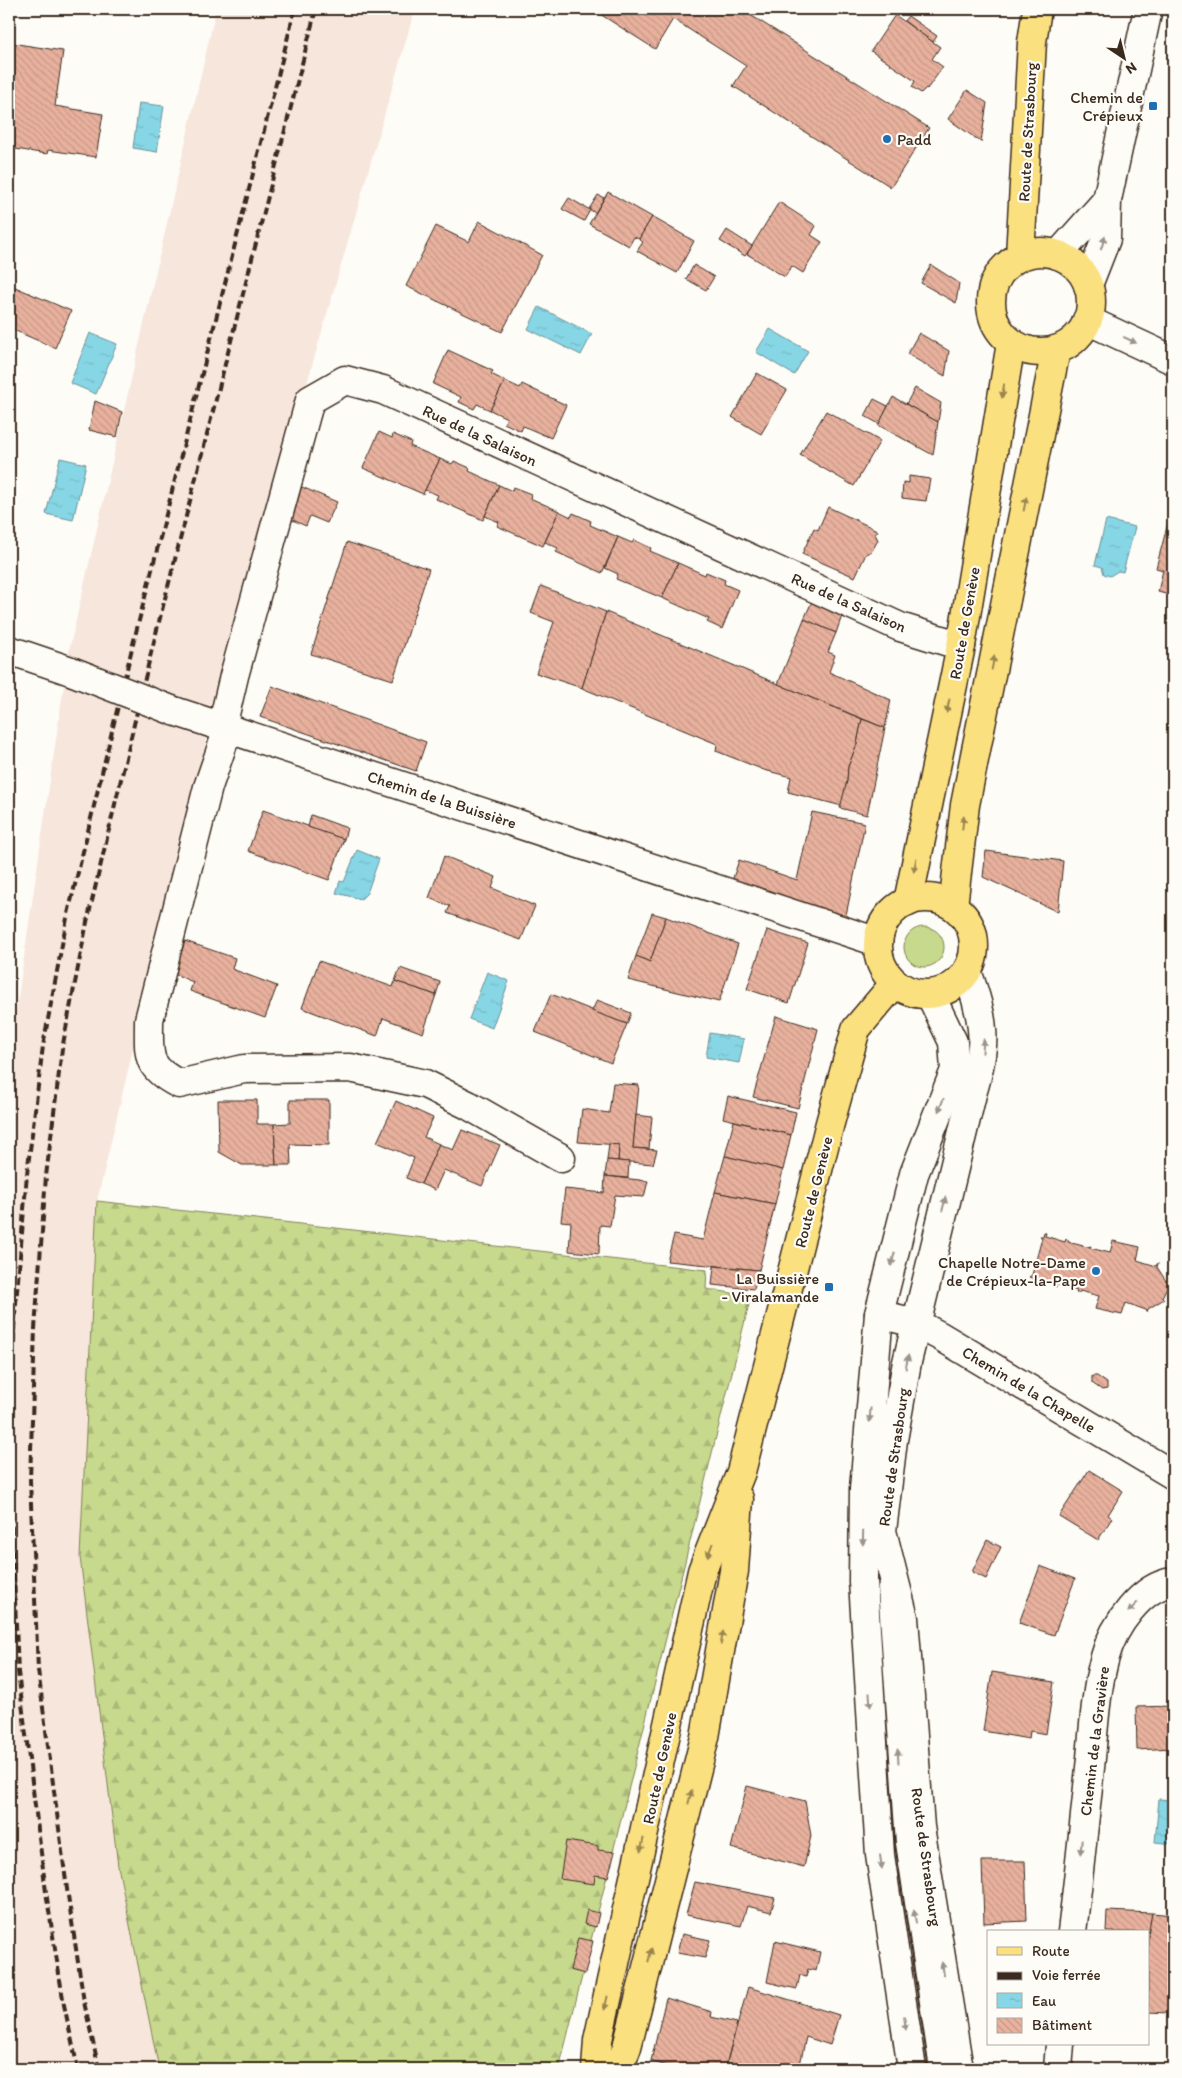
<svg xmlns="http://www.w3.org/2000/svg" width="1182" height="2078" font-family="Itim,sans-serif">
  <defs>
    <pattern id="forest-firs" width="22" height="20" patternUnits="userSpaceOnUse" patternTransform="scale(1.25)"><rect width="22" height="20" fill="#c7d98d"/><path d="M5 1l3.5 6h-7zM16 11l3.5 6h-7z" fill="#acba79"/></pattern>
    <pattern id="water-ripples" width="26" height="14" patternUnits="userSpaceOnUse" patternTransform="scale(1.25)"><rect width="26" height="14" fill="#87d6e5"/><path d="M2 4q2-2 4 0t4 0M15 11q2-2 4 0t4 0" fill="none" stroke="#75b8c4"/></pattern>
    <pattern id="building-back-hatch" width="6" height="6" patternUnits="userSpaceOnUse" patternTransform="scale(1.25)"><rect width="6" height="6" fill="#e8b19e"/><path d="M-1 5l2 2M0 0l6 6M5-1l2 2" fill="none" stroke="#c89888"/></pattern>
  </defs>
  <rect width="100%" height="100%" fill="#fdfcf7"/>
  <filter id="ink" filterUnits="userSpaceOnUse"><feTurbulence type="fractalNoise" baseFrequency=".02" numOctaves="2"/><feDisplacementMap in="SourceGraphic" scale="10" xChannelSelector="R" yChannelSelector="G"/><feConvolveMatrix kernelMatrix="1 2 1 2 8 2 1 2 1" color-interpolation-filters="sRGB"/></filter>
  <g filter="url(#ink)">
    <polygon fill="#f7e6dc" points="216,9 415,9 216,698 97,1201 80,1557 118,1866 159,2069 9,2069 9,1059 69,651"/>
    <circle fill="#c7d98d" stroke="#818256" cx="924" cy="947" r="20"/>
    <polygon fill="url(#forest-firs)" stroke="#818256" points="97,1201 707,1270 706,1289 751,1296 559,2069 159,2069 118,1866 80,1557"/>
    <g fill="url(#water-ripples)" stroke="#699195">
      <polygon points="139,103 164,106 157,152 133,148"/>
      <polygon points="539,307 592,334 581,355 528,329"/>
      <polygon points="770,329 808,351 794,375 756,352"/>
      <polygon points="90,333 117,344 96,394 70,383"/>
      <polygon points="60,458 86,464 73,520 46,514"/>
      <polygon points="1106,520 1135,527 1123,572 1118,571 1110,576 1104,574 1102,567 1095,565"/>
      <polygon points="357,850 379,859 367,893 361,899 336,893 340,881 344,882"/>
      <polygon points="487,972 509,981 492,1028 469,1019"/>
      <polygon points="710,1033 744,1039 739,1063 706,1057"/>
      <polygon points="1159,1799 1173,1800 1173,1844 1155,1842"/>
    </g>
    <g fill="url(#building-back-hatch)" stroke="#3b2a1e">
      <polygon points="592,9 741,9 929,128 891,187 733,86 746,66 673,19 655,49"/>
      <polygon points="895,15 940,47 932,59 943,67 927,89 926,88 921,93 912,87 915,81 871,51"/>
      <polygon points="908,16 937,36 933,42 904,21"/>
      <polygon points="11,43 63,51 55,106 103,114 96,157 48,150 47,154 9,148"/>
      <polygon points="967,90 987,103 981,142 948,119"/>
      <polygon points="608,192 652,217 639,239 634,237 629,246 589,224"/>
      <polygon points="598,195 604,198 595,213 589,209"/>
      <polygon points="569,198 590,210 584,221 562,209"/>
      <polygon points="779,202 816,226 811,235 822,242 803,273 792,266 785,277 747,254"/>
      <polygon points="652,217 694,241 677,273 637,251 643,242 639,239"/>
      <polygon points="479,221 542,255 502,332 406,286 436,226 469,242"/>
      <polygon points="727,230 752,246 745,256 720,241"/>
      <polygon points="694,265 714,277 706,290 686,279"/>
      <polygon points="931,265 959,283 956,303 921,283"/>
      <polygon points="15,287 71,311 55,348 9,328 9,301"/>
      <polygon points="919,333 949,351 945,376 907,354"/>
      <polygon points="448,350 493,371 491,374 505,381 490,410 477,404 474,409 459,402 461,397 433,384"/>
      <polygon points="757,373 787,390 761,434 732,417"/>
      <polygon points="505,381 520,388 522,384 566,405 551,438 523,426 521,431 504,423 507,418 490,410"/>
      <polygon points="915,388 941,403 938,422 906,404"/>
      <polygon points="893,397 938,422 933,455 878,425"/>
      <polygon points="874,399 888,406 879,424 865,416"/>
      <polygon points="95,401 122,412 117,437 89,430"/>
      <polygon points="826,411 880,441 854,486 800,455"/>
      <polygon points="379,432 392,438 393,434 411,442 410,446 440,459 423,494 363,468"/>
      <polygon points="440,459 452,464 454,461 470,468 469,471 499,485 483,520 436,499 438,495 425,490"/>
      <polygon points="909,476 930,479 926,501 902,498 903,482 909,483"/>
      <polygon points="297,485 337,502 327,523 310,516 306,526 288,518"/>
      <polygon points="499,485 512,491 513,487 531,494 530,498 559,511 543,546 497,526 499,522 485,516"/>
      <polygon points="828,507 877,530 875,534 878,540 872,551 866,554 855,577 802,554 814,528 818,530"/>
      <polygon points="559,511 571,517 573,513 591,521 590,525 618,537 602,573 556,552 558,548 545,542"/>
      <polygon points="1173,516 1173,596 1158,592 1163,570 1156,568 1168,523"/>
      <polygon points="618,537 632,543 634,540 651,548 650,551 678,563 662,598 616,579 618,574 605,568"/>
      <polygon points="347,542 429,569 393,680 311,654"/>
      <polygon points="678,563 705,575 706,572 725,580 724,584 738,590 722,629 707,622 709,619 662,598"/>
      <polygon points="541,586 606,612 582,688 536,673 554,622 531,613"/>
      <polygon points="814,597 844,610 836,633 804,619"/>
      <polygon points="606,612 862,719 857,744 848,767 847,781 842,806 788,792 791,777 764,770 716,751 717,744 582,688"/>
      <polygon points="804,619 836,633 828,652 835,655 829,672 891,700 885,728 778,684"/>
      <polygon points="272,686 426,742 416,771 260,717"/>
      <polygon points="862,719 885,728 867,815 840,808 847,781 848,767 857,744"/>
      <polygon points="263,810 344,839 329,880 248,851"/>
      <polygon points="812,812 865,823 845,920 732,881 739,860 797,880"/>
      <polygon points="311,815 347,828 344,839 308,827"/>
      <polygon points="986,851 1063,861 1058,912 983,877"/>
      <polygon points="444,856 496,877 492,888 535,906 521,940 447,913 450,906 429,898"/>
      <polygon points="652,913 666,917 650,962 636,956"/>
      <polygon points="666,917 738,944 719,1002 628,980 636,956 650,962"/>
      <polygon points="767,930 808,943 789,1003 747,989"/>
      <polygon points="185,941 235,958 232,969 277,986 265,1018 190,991 193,982 174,974"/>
      <polygon points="319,961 393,987 395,981 436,995 423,1033 383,1018 377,1036 302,1008"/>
      <polygon points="400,968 440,982 436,995 395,981"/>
      <polygon points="551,994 627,1024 611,1063 535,1032"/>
      <polygon points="597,1000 631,1013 627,1024 592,1011"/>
      <polygon points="776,1016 818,1029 798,1108 753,1097"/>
      <polygon points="613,1083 639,1085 633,1148 657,1150 653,1164 618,1161 619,1145 578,1142 582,1109 609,1113"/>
      <polygon points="728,1096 796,1112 791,1135 723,1118"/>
      <polygon points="218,1100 257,1100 257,1124 274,1124 276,1165 242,1165 219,1152"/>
      <polygon points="290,1100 329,1100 329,1145 290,1144 291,1165 276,1165 274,1124 290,1123"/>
      <polygon points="396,1101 433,1118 424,1137 439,1144 421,1184 406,1178 414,1158 377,1142"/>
      <polygon points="636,1115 652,1117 649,1149 633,1148"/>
      <polygon points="734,1121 791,1135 783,1170 725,1156"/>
      <polygon points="462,1130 500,1145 482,1186 444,1170 435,1190 421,1184 439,1144 453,1150"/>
      <polygon points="609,1144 619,1145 618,1161 607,1160"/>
      <polygon points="725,1156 783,1170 775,1204 715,1192"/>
      <polygon points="607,1160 629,1162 628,1178 605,1176"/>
      <polygon points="605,1176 648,1181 644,1197 615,1195 610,1226 600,1225 599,1254 569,1251 571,1222 561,1221 565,1189 604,1193"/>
      <polygon points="715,1192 775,1204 759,1270 667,1261 674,1235 703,1240"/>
      <polygon points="1044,1232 1046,1233 1045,1236 1065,1242 1066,1239 1069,1240 1068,1242 1087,1247 1091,1246 1090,1248 1110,1253 1113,1241 1140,1247 1137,1260 1156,1266 1158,1263 1157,1267 1166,1281 1168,1279 1169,1283 1162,1297 1164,1299 1148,1309 1147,1312 1146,1310 1126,1303 1122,1315 1095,1309 1099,1296 1080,1291 1079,1293 1076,1293 1077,1291 1056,1284 1056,1287 1053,1286 1054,1283 1035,1279 1032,1280 1033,1278 1029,1277 1032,1275 1042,1238 1040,1236 1043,1236"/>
      <polygon points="714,1266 759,1270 754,1289 712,1285"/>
      <polygon points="1092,1376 1097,1376 1107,1383 1107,1389 1102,1390 1092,1383"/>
      <polygon points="1089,1470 1123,1491 1108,1515 1112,1518 1098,1540 1059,1516"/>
      <polygon points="987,1540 1001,1547 986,1579 972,1572"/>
      <polygon points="1040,1566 1075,1579 1054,1635 1019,1623"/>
      <polygon points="992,1672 1054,1682 1046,1734 1030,1731 1029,1739 983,1731"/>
      <polygon points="1173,1706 1173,1748 1137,1750 1136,1707"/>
      <polygon points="747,1786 805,1801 811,1836 804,1867 731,1848"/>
      <polygon points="566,1841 598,1846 598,1850 615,1852 608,1877 595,1875 594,1884 560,1879"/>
      <polygon points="982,1861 1025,1861 1027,1921 984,1923"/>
      <polygon points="695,1882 775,1898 771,1912 747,1906 741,1926 686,1915"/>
      <polygon points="587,1910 599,1913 596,1927 584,1924"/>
      <polygon points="1107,1911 1152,1913 1150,1935 1148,1932 1106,1932"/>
      <polygon points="1152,1913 1173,1915 1169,2013 1148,2012 1148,1934"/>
      <polygon points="682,1934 710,1940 705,1958 677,1953"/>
      <polygon points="578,1938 593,1941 585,1974 570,1970"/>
      <polygon points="775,1941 820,1952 816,1971 808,1969 806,1977 800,1975 797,1989 767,1982"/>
      <polygon points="748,1987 839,2015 830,2045 806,2037 799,2069 725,2069"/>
      <polygon points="666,1998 712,2012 711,2017 737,2023 725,2069 676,2069 651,2061"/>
    </g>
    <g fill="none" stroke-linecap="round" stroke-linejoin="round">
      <defs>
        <polyline id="lane" points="886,1587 904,1843 938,2069"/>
        <g id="street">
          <polyline points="1087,320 1173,360"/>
          <polyline points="9,650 71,671"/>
          <polyline points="174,711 878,942"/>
          <polyline points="222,727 234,676 310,400 345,380 383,390 900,627 961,646"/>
          <path d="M228,729L208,787L149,1020C149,1055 145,1067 179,1084L244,1069L350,1068L425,1084L468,1105L561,1158"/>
          <polyline points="879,1314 915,1323 940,1336 1173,1475"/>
          <path d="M1072,1932C1079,1874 1085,1816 1091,1758C1094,1725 1096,1689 1105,1657C1113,1627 1141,1586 1173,1582"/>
          <polyline points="1058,2069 1060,2044"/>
        </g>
        <g id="secondary">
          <polyline points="1058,255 1107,200"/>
          <polyline points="1088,285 1106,239 1107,200 1148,9"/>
          <polyline points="912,2069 880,1855 863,1581 864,1489 879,1314 914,1174 955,1070 953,1042 930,994"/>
          <path d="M959,2069L920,1827L904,1618L882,1531L893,1440L907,1362L972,1094C988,1042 985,1022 967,971"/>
        </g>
        <g id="primary">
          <circle cx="1041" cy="302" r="50"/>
          <polyline points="1020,256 1032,42 1037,9"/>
          <circle cx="926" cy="946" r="48"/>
          <polyline points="908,902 961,646 1011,343"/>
          <polyline points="953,906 965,805 1056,350"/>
          <polyline points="596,2069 598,2040 702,1571 741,1472 830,1123 856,1029 895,983"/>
          <polyline points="619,2069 627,2047 705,1737 734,1571 739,1499"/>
        </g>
      </defs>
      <use href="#lane" stroke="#3b2a1e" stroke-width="20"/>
      <use href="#street" stroke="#3b2a1e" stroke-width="31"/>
      <use href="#secondary" stroke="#3b2a1e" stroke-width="31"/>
      <use href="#primary" stroke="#3b2a1e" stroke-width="31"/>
      <use href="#lane" stroke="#fdfcf7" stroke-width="16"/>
      <use href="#street" stroke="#fdfcf7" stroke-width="28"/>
      <use href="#secondary" stroke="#fdfcf7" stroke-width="28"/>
      <use href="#primary" stroke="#fbe080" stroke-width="28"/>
      <g stroke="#3b2a1e" stroke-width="4" stroke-dasharray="8 4" stroke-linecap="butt">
        <polyline points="78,2069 64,2005 46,1892 18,1672 10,1480 14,1327 27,1174 43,1046 67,918 132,648 295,9"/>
        <polyline points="99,2069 84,2002 67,1889 38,1670 30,1480 35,1329 46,1176 62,1049 87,922 151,653 316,9"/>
      </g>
      <defs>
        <polyline id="street-bridge" points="71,671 174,711"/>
      </defs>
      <use href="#street-bridge" stroke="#3b2a1e" stroke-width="31" stroke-linecap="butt"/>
      <use href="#street-bridge" stroke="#fdfcf7" stroke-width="28"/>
    </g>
    <defs><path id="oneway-solid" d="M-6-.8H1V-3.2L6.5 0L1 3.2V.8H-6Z" transform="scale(1.25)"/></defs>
    <g fill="#9c938a">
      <use href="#oneway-solid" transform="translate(1103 243) rotate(-72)"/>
      <use href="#oneway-solid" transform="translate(1130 340) rotate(25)"/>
      <use href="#oneway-solid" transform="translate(983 1046) rotate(-85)"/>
      <use href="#oneway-solid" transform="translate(941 1105) rotate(112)"/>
      <use href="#oneway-solid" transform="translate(944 1204) rotate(-76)"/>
      <use href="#oneway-solid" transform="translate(893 1259) rotate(104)"/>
      <use href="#oneway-solid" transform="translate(907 1362) rotate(-79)"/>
      <use href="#oneway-solid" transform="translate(870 1415) rotate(95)"/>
      <use href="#oneway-solid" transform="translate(863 1538) rotate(91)"/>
      <use href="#oneway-solid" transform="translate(1133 1607) rotate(135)"/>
      <use href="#oneway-solid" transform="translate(870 1700) rotate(86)"/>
      <use href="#oneway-solid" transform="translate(898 1756) rotate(-94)"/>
      <use href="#oneway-solid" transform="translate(1081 1847) rotate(96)"/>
      <use href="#oneway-solid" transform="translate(881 1862) rotate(82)"/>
      <use href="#oneway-solid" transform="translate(915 1917) rotate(-99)"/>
      <use href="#oneway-solid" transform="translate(943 1969) rotate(-99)"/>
      <use href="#oneway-solid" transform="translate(905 2023) rotate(82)"/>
    </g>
    <g fill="#9b854f">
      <use href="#oneway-solid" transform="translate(1003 391) rotate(99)"/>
      <use href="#oneway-solid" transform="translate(1025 504) rotate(-79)"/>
      <use href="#oneway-solid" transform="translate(993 663) rotate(-79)"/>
      <use href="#oneway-solid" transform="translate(948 706) rotate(102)"/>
      <use href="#oneway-solid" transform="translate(963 823) rotate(-83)"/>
      <use href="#oneway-solid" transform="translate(915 865) rotate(101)"/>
      <use href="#oneway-solid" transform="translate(710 1550) rotate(111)"/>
      <use href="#oneway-solid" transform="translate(722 1638) rotate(-80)"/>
      <use href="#oneway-solid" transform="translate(690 1797) rotate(-76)"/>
      <use href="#oneway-solid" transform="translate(642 1845) rotate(103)"/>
      <use href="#oneway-solid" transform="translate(650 1955) rotate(-76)"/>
      <use href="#oneway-solid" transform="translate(606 2003) rotate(103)"/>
    </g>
  </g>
  <g fill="#1f6fb2" stroke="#fdfcf7" stroke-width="2">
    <rect x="1148" y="101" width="10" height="10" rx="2.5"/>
    <circle cx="887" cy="139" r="5"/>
    <circle cx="1096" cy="1271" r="5"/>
    <rect x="824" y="1282" width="10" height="10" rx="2.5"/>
  </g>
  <g text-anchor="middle" stroke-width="4.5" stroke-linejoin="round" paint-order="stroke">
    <g font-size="16" fill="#3b2a1e" stroke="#fdfcf7" text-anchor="end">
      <text x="1143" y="103">Chemin de<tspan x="1143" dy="18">Crépieux</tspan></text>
      <text x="897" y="145" text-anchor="start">Padd</text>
      <text x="1086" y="1268">Chapelle Notre-Dame<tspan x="1086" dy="18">de Crépieux-la-Pape</tspan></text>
      <text x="819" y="1284">La Buissière<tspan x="819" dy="18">- Viralamande</tspan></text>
    </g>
    <g font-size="16" fill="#3b2a1e" stroke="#fdfcf7">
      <text transform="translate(1027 132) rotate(-87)" y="6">Route de Strasbourg</text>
      <text transform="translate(480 435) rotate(25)" y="6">Rue de la Salaison</text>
      <text transform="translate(849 602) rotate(24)" y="6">Rue de la Salaison</text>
      <text transform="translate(964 623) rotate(-80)" y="6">Route de Genève</text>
      <text transform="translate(442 799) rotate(18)" y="6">Chemin de la Buissière</text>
      <text transform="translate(813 1192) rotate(-76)" y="6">Route de Genève</text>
      <text transform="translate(1029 1389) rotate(31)" y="6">Chemin de la Chapelle</text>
      <text transform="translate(893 1457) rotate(-82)" y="6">Route de Strasbourg</text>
      <text transform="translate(1094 1741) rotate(-83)" y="6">Chemin de la Gravière</text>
      <text transform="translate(659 1768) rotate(-78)" y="6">Route de Genève</text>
      <text transform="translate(927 1857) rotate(82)" y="6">Route de Strasbourg</text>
    </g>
  </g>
  <rect width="1182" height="2078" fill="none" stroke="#fdfcf7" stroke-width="30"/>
  <rect x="15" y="15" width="1152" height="2048" fill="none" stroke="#3b2a1e" stroke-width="2" filter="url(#ink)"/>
  <rect x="987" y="1930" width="162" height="115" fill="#fdfcf7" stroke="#afa8a0"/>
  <rect x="997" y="1947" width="25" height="8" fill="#fbe080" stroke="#afa8a0"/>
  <text x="1032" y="1956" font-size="15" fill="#3b2a1e">Route</text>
  <rect x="997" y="1972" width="25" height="8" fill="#3b2a1e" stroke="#afa8a0"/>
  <text x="1032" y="1980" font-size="15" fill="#3b2a1e">Voie ferrée</text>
  <rect x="997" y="1993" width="25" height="15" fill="url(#water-ripples)" stroke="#afa8a0"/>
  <text x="1032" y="2006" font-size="15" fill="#3b2a1e">Eau</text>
  <rect x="997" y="2018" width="25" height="15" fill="url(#building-back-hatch)" stroke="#afa8a0"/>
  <text x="1032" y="2030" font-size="15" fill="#3b2a1e">Bâtiment</text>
  <g transform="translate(1124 58) rotate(145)" stroke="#fdfcf7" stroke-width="4" paint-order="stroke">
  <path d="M0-4L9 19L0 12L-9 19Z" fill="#3b2a1e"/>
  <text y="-8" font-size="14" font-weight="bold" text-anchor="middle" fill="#3b2a1e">N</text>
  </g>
</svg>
